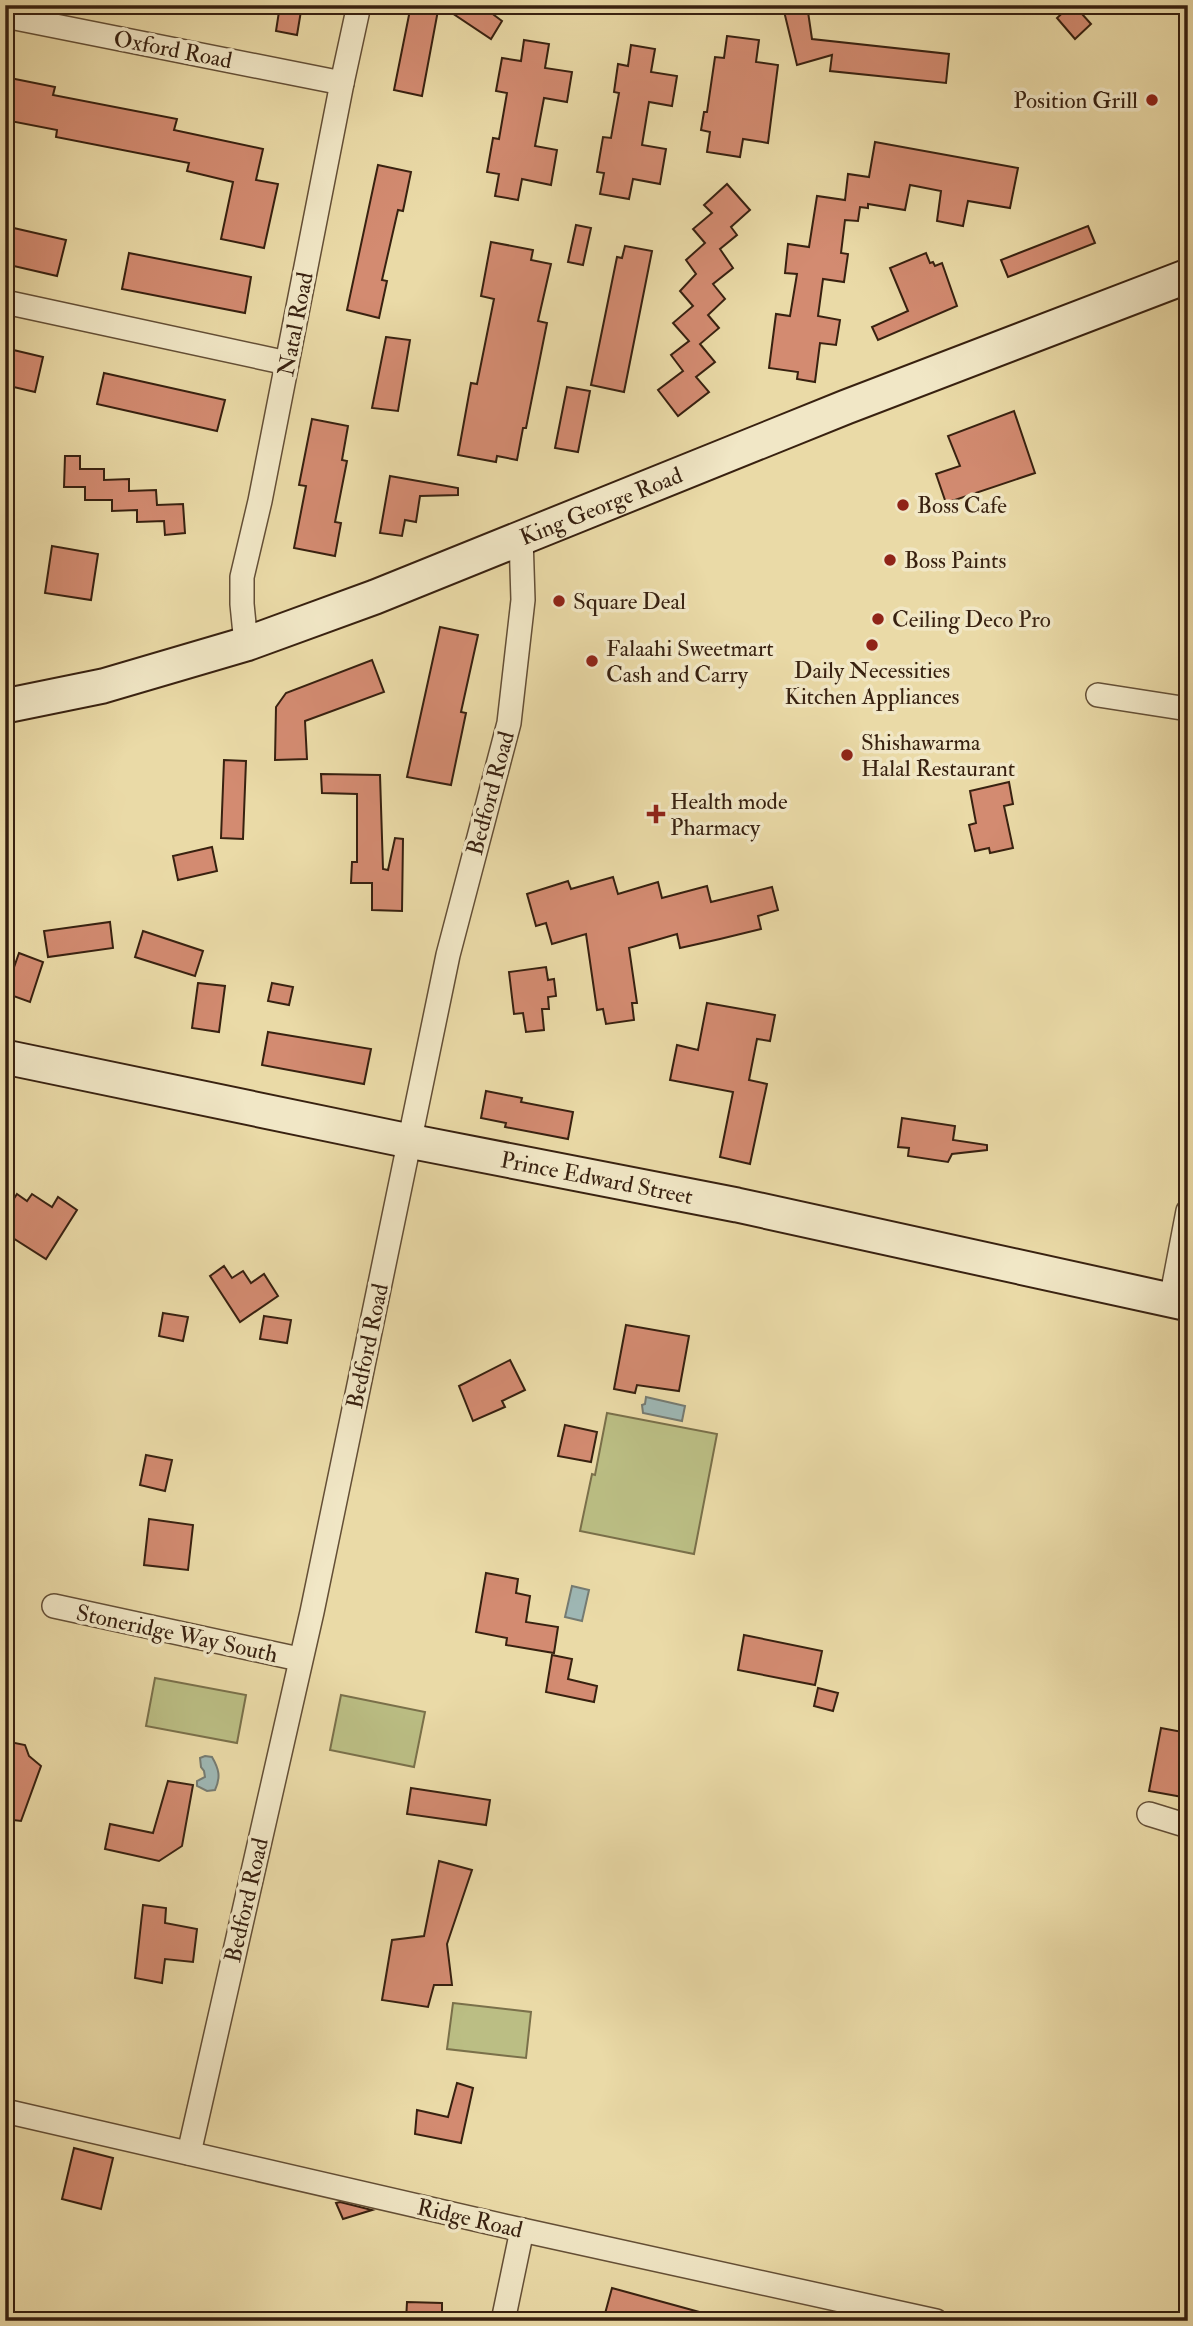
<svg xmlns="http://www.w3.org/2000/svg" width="1193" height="2326" font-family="'IM FELL Double Pica',serif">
  <rect width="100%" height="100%" fill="#eadaa7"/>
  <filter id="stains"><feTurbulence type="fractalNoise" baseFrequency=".00286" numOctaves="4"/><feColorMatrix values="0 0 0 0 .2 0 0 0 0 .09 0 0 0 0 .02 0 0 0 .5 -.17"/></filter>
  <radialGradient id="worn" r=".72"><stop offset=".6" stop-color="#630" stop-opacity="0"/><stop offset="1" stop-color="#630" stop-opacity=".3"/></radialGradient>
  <g fill="#bbbe84" stroke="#7a704a" stroke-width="2">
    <polygon points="607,1413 717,1434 694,1554 580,1531 592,1474 595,1475"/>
    <polygon points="155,1678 246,1695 237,1743 146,1726"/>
    <polygon points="341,1695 425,1712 414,1767 330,1750"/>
    <polygon points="453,2003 531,2012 526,2058 447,2049"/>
  </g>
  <g fill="#9eb7b4" stroke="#757b72" stroke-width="2">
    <polygon points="646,1397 685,1406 682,1421 643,1413 642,1405 645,1404"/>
    <polygon points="572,1586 589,1590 582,1621 565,1617"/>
    <path d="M205,1756L212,1757C219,1769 221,1777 215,1790L207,1791L197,1786V1781L205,1777L204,1771L201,1767L200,1758Z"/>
  </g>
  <g fill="#d38b71" stroke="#382110" stroke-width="2">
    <polygon points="280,5 302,5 297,35 276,31"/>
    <polygon points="411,5 439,5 422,96 394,90"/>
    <polygon points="440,5 500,5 494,15 502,21 491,39"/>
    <polygon points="791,5 807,5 812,39 949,54 946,83 830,71 832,55 797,65 783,7"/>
    <polygon points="1071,5 1074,5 1091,24 1075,39 1057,18"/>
    <polygon points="727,36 759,40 756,62 778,65 768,143 743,139 740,157 707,152 710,132 701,130 704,112 707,112 715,57 724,58"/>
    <polygon points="524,40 549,44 545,68 572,72 567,102 544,98 535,146 557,150 551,185 522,179 518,200 495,196 499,174 487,172 493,138 499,139 507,93 496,91 502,58 521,61"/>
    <polygon points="631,45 655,49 651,72 677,76 672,106 649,102 642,145 666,149 660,184 633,179 629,199 600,194 604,173 597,172 603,137 611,138 619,93 614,92 618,64 628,66"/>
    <polygon points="5,77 55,87 53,95 177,119 174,130 263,149 256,180 278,184 264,248 221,239 233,182 187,171 189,163 56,137 57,130 5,120"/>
    <polygon points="875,142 1018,168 1010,208 968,201 963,226 937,221 941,191 910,185 905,210 868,204 868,208 860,207 858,221 845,220 841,253 848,254 844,282 823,279 818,316 840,320 836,345 820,343 815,382 797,379 798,372 769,368 776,314 790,316 797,274 785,273 788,244 809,247 817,196 845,200 848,174 869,177"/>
    <polygon points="378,165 411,172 403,211 398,210 382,280 387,281 379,318 347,310"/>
    <polygon points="727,184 750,210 731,227 737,235 720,249 733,268 713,284 725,299 708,315 719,328 700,344 715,362 696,377 709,392 678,416 658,390 683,371 671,355 689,341 673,323 693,306 680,291 696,274 686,260 705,243 693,229 712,213 704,205"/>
    <polygon points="576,225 591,228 583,265 568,262"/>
    <polygon points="5,226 66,240 57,276 5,264"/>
    <polygon points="1088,226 1095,243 1008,277 1001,260"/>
    <polygon points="491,242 533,250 531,260 551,264 538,321 547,323 526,428 523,428 517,460 497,456 496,462 458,455 471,383 477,384 494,299 481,296"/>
    <polygon points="625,246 652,251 624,392 591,385 617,257 622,258"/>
    <polygon points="129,253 251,277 245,313 122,289"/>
    <polygon points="926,253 930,263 933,262 935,266 942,263 957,306 878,340 872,327 908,311 890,268"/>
    <polygon points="386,337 410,340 398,411 372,408"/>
    <polygon points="5,348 43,357 35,392 5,385"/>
    <polygon points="104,373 225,400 217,431 97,404"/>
    <polygon points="567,387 590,391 578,452 555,448"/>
    <polygon points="1014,411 1035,473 946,503 936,474 960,466 948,436"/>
    <polygon points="312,419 348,426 342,460 347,461 335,522 341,523 335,556 294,548 306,486 299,485"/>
    <polygon points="65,456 80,456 80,469 104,469 104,480 129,479 129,491 156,490 157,505 183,504 185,533 165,535 164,521 137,522 137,510 112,511 112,500 85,500 85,487 64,487"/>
    <polygon points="390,476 458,488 458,495 420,496 416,522 405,520 402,536 380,533"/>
    <polygon points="52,546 98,554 91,600 45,593"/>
    <polygon points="440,627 478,635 461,712 466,713 451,785 407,777"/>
    <polygon points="372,660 384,692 305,721 307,759 275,760 276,707 286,693"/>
    <polygon points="224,760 246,761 243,839 221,838"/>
    <polygon points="321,774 380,775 383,869 388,870 395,838 403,839 402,911 372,910 372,883 351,883 352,862 357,862 357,794 322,793"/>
    <polygon points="1009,782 1013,804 1004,806 1013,848 990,853 989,848 975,851 969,825 976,823 970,791"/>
    <polygon points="212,847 217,871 178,880 173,856"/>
    <polygon points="613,877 618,894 658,882 662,898 707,886 711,902 772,887 778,910 758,916 761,929 720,939 680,948 677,934 629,948 637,1003 632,1003 634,1020 606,1024 603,1009 597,1010 586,934 552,944 546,923 536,926 527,894 568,881 571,889"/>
    <polygon points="110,922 113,948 48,957 44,931"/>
    <polygon points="143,931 203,951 195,976 135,957"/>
    <polygon points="19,953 43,962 30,1002 5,993"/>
    <polygon points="546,967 548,980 554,979 556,996 548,997 549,1009 542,1009 544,1030 526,1032 523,1013 514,1014 509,972"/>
    <polygon points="198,983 225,986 219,1032 192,1028"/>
    <polygon points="272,983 293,987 289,1005 268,1001"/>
    <polygon points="707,1003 775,1015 770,1041 757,1039 749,1080 767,1084 750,1164 720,1157 733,1092 670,1080 677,1045 698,1050"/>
    <polygon points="268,1032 371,1049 364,1084 262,1065"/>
    <polygon points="486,1091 522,1098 521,1102 573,1112 568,1139 505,1127 506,1123 481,1118"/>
    <polygon points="902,1118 955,1126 953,1140 987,1145 987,1150 952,1154 948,1162 908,1156 909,1148 898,1147"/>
    <polygon points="17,1194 27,1201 32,1194 52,1207 58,1197 77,1210 46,1259 5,1233 5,1212"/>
    <polygon points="224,1266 232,1278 243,1271 251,1283 264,1274 278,1296 240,1322 210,1276"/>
    <polygon points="163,1313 188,1317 183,1341 159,1336"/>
    <polygon points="264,1316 291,1320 287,1343 260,1339"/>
    <polygon points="626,1325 689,1336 679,1391 637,1385 635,1393 614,1389"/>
    <polygon points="510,1360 525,1390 502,1401 505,1407 473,1421 459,1386"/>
    <polygon points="565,1425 597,1432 591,1462 558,1456"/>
    <polygon points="146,1455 172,1460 165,1491 140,1485"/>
    <polygon points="149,1519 193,1525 188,1570 144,1565"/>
    <polygon points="486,1573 518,1579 516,1593 530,1596 526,1622 558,1627 554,1653 506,1645 507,1638 476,1632"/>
    <polygon points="744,1635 822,1651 815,1685 738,1670"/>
    <polygon points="552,1655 572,1659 568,1679 597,1686 594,1702 546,1692"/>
    <polygon points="818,1688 838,1693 833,1711 814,1706"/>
    <polygon points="1161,1728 1188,1733 1188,1798 1149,1791"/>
    <polygon points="5,1741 25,1745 29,1756 41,1766 21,1821 5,1819"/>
    <polygon points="168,1781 193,1785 182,1846 159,1861 105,1849 110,1824 153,1833"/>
    <polygon points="411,1788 490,1800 486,1825 407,1814"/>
    <polygon points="439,1861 472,1870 447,1944 452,1985 434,1985 428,2007 382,2000 392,1940 424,1936"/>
    <polygon points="143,1905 166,1908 165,1923 197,1929 193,1962 165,1959 162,1983 135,1978"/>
    <polygon points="457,2083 473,2088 461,2143 415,2134 417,2110 448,2117"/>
    <polygon points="74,2148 113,2158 101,2209 62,2199"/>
    <polygon points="340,2202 372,2210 343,2219 336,2203"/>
    <polygon points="612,2288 714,2316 713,2321 603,2321"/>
    <polygon points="407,2302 442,2303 442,2321 406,2321"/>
  </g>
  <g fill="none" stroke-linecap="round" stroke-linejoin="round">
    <defs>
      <g id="street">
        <polyline points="5,16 342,83"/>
        <polyline points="5,302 287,363"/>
        <polyline points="246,644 242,604 242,577 260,501 342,83 359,5"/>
        <polyline points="1098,695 1188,709"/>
        <polyline points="1171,1300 1188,1211"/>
        <polyline points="54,1606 299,1659"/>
        <polyline points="1149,1814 1188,1826"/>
        <polyline points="5,2111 522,2230 936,2321"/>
        <polyline points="189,2153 312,1612 448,955 509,723 523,600 521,537"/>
        <polyline points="503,2321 522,2230"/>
      </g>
      <g id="secondary">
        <path id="s1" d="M5,706L103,686L246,644L375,597L846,407L1188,276"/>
        <path id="s2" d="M5,1057L409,1141L737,1205L1188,1304"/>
      </g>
    </defs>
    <use href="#street" stroke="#644f36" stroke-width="26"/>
    <use href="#secondary" stroke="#382110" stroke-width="37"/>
    <use href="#street" stroke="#f1e7c6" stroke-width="23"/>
    <use href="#secondary" stroke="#f1e7c6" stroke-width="33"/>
  </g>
  <g fill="#8f2418" stroke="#f1e7c6" stroke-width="2.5">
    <circle cx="1152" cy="100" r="7"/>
    <circle cx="903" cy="505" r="7"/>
    <circle cx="890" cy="560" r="7"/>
    <circle cx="559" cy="601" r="7"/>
    <circle cx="878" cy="619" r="7"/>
    <circle cx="872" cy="645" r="7"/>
    <circle cx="592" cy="661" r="7"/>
    <circle cx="847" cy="755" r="7"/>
    <path d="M652.5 803.5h7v7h7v7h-7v7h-7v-7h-7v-7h7z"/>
  </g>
  <g text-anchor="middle" stroke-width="7" stroke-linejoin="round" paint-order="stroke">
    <g font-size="23" fill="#382110" stroke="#f1e7c6">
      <text transform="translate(173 49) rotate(11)" y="8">Oxford Road</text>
      <text transform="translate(295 324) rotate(-79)" y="8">Natal Road</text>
      <text dy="8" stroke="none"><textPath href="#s1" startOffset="630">King George Road</textPath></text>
      <text transform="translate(490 793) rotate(-75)" y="8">Bedford Road</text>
      <text dy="8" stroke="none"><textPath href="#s2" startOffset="604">Prince Edward Street</textPath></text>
      <text transform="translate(367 1346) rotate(-78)" y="8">Bedford Road</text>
      <text transform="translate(177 1633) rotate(12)" y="8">Stoneridge Way South</text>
      <text transform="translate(246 1900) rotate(-77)" y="8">Bedford Road</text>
      <text transform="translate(470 2218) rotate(13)" y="8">Ridge Road</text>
    </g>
    <g font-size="23" fill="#382110" stroke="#f1e7c6" text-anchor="start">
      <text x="1138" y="108" text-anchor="end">Position Grill</text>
      <text x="917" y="513">Boss Cafe</text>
      <text x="904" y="568">Boss Paints</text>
      <text x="573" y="609">Square Deal</text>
      <text x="892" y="627">Ceiling Deco Pro</text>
      <text x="606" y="656">Falaahi Sweetmart<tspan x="606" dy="26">Cash and Carry</tspan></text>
      <text x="872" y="678" text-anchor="middle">Daily Necessities<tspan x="872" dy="26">Kitchen Appliances</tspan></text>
      <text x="861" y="750">Shishawarma<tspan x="861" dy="26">Halal Restaurant</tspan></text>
      <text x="670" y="809">Health mode<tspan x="670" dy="26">Pharmacy</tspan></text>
    </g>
  </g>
  <rect width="1193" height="2326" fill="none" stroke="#eadaa7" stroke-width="28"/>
  <rect x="7" y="7" width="1179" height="2312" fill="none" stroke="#382110" stroke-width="3.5"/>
  <rect x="14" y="14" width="1165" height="2298" fill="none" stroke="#382110" stroke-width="2"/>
  <rect width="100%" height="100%" filter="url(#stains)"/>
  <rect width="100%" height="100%" fill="url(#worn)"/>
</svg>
